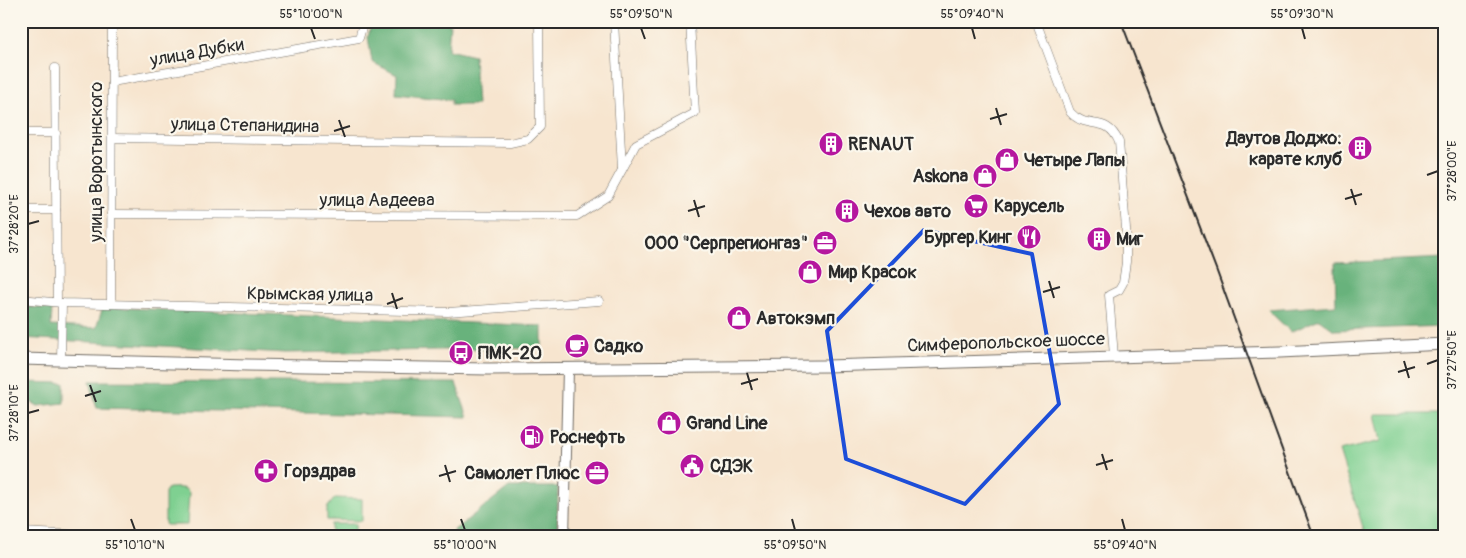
<svg xmlns="http://www.w3.org/2000/svg" width="1466" height="558" font-family="Pangolin,sans-serif">
  <rect width="100%" height="100%" fill="#fbf7ec"/>
  <filter id="ink" filterUnits="userSpaceOnUse"><feTurbulence type="fractalNoise" baseFrequency=".02" numOctaves="2"/><feDisplacementMap in="SourceGraphic" scale="10" xChannelSelector="R" yChannelSelector="G"/><feConvolveMatrix kernelMatrix="1 2 1 2 8 2 1 2 1" color-interpolation-filters="sRGB"/></filter>
  <filter id="wash" filterUnits="userSpaceOnUse"><feTurbulence type="fractalNoise" baseFrequency=".0096" numOctaves="4" result="noise"/><feDisplacementMap in="SourceGraphic" scale="20" xChannelSelector="R" yChannelSelector="G"/><feGaussianBlur stdDeviation="1.12" result="paint"/><feColorMatrix in="noise" values="0 0 0 0 0 0 0 0 0 0 0 0 0 0 0 0 0 1.4 0 .05"/><feComposite in="paint" operator="in"/></filter>
  <g filter="url(#wash)">
    <rect width="100%" height="100%" fill="#f7e5cf"/>
    <g fill="#7fd091" stroke="#557e5e">
      <polygon points="1375,414 1445,414 1445,537 1366,537 1339,451 1381,441"/>
      <path d="M168,488C175,488 186,486 189,493L187,525H166L165,524V492Z"/>
      <polygon points="335,498 362,499 362,521 327,520 327,508"/>
      <rect x="331" y="524" width="24" height="13"/>
    </g>
    <g fill="#67b27b" stroke="#496e53">
      <polygon points="372,21 448,21 450,23 448,50 474,56 477,105 451,105 451,100 396,94 397,75 372,62 368,37"/>
      <polygon points="1445,258 1445,326 1334,330 1319,319 1291,332 1268,310 1336,305 1335,263"/>
      <polygon points="21,306 52,309 51,326 96,328 103,307 542,326 542,348 285,353 21,338"/>
      <polygon points="90,381 456,383 468,417 97,408"/>
      <polygon points="21,382 64,383 64,403 38,406 26,399 21,399"/>
      <polygon points="509,487 558,487 557,537 466,537 453,531"/>
    </g>
  </g>
  <g filter="url(#ink)">
    <g fill="none" stroke-linecap="round" stroke-linejoin="round">
      <defs>
        <g id="street">
          <polyline points="614,21 622,169"/>
          <path d="M1036,21L1070,112C1088,132 1106,113 1119,142L1126,229V262L1123,283L1119,290L1109,295L1114,356"/>
          <polyline points="55,68 57,302"/>
          <polyline points="112,82 359,38 364,21"/>
          <polyline points="21,133 56,133"/>
          <polyline points="112,138 510,143 528,139 540,127 539,21"/>
          <polyline points="21,210 56,210"/>
          <polyline points="111,214 577,216 608,196 636,144 695,113 690,21"/>
          <polyline points="21,299 62,303 448,312 599,301"/>
          <polyline points="111,303 112,21"/>
          <polyline points="61,360 62,303"/>
          <polyline points="21,532 123,537"/>
        </g>
        <polyline id="secondary" points="564,537 568,369"/>
        <polyline id="primary" points="21,359 248,365 488,369 826,366 1280,352 1445,344"/>
      </defs>
      <use href="#street" stroke="#726c64" stroke-width="9"/>
      <use href="#secondary" stroke="#726c64" stroke-width="12"/>
      <use href="#primary" stroke="#726c64" stroke-width="13"/>
      <use href="#street" stroke="#fff" stroke-width="8"/>
      <use href="#secondary" stroke="#fff" stroke-width="10"/>
      <use href="#primary" stroke="#fff" stroke-width="11"/>
      <polyline stroke="#2b2b2b" stroke-width="2" points="1121,21 1216,269 1311,529 1313,537"/>
    </g>
  </g>
  <path fill="none" stroke="#1d4ed8" stroke-width="4" stroke-linejoin="round" d="M924,230L1032,254L1059,404L965,504L846,459L827,331Z"/>
  <path fill="none" stroke="#2b2b2b" stroke-width="2" d="M311,28L315,39M641,28L645,39M972,28L975,39M1302,28L1305,39M996,108L1001,125M990,119L1007,114M339,120L345,137M334,131L350,126M1427,175L1438,171M1351,189L1356,205M1345,199L1362,194M694,200L699,217M688,211L705,206M28,224L39,221M1049,281L1054,298M1043,292L1060,287M392,293L397,309M387,304L403,298M1404,361L1409,378M1427,364L1438,360M1398,372L1415,367M747,373L752,390M741,384L758,379M90,385L96,402M85,396L101,391M28,413L39,410M1102,454L1107,470M445,465L450,482M1096,465L1113,460M439,476L456,471M131,519L135,530M461,519L465,530M792,519L795,530M1122,519L1125,530"/>
  <defs>
    <symbol id="building-disc" viewBox="-11 -11 22 22"><circle r="9.5" fill="#b5179e" stroke="#fbf7ec"/><path d="M-4-6H4V6H1V3H-1V6H-4ZM-2.5-4.3h1.7v1.8h-1.7ZM.8-4.3h1.7v1.8H.8ZM-2.5-1h1.7V.8h-1.7ZM.8-1h1.7V.8H.8Z" fill="#fff"/></symbol>
    <symbol id="shop-disc" viewBox="-11 -11 22 22"><circle r="9.5" fill="#b5179e" stroke="#fbf7ec"/><path d="M-5-2.5h2.3a2.7 3.5 0 0 1 5.4 0H5L5.5 6h-11ZM-1.5-2.5h3a1.5 2.3 0 0 0-3 0Z" fill="#fff"/></symbol>
    <symbol id="supermarket-disc" viewBox="-11 -11 22 22"><circle r="9.5" fill="#b5179e" stroke="#fbf7ec"/><path d="M-6-5.5h2.5l.6 2H6L4.5 2H-2.5L-4.4-4H-6ZM-1.5 3.2a1.3 1.3 0 1 0 .1 0ZM3 3.2a1.3 1.3 0 1 0 .1 0Z" fill="#fff"/></symbol>
    <symbol id="restaurant-disc" viewBox="-11 -11 22 22"><circle r="9.5" fill="#b5179e" stroke="#fbf7ec"/><path d="M-5-6h1v4h1v-4h1v4h1v-4h1v5L-1.5 .5V6h-2V.5L-5-1ZM5-6V6H3V1.5H1.5Q1.5-4 5-6Z" fill="#fff"/></symbol>
    <symbol id="office-disc" viewBox="-11 -11 22 22"><circle r="9.5" fill="#b5179e" stroke="#fbf7ec"/><path d="M-6-3h4V-5.5h4V-3h4V5H-6ZM-1-4.5V-3h2v-1.5ZM-6 0V1H6V0Z" fill="#fff"/></symbol>
    <symbol id="cafe-disc" viewBox="-11 -11 22 22"><circle r="9.5" fill="#b5179e" stroke="#fbf7ec"/><path d="M-5.5-4.5H6V0H3Q3 3.5 0 3.5H-2.5Q-5.5 3.5-5.5 0ZM3-3.2v2h1.7v-2ZM-6 4.5H4V6H-6Z" fill="#fff"/></symbol>
    <symbol id="bus-disc" viewBox="-11 -11 22 22"><circle r="9.5" fill="#b5179e" stroke="#fbf7ec"/><path d="M-5-6H5V4H4V6H2V4H-2V6H-4V4H-5ZM-3.5-4V0h7V-4ZM-3.5 1.2v1.5H-2V1.2ZM2 1.2v1.5H3.5V1.2Z" fill="#fff"/></symbol>
    <symbol id="fuel-disc" viewBox="-11 -11 22 22"><circle r="9.5" fill="#b5179e" stroke="#fbf7ec"/><path d="M-5.5-6h7V0h2V4h1.3V-2.5L3-4.5l.8-.8L6-3V5H2.5V1h-1V6h-7ZM-4.2-4.7v3.2H.2V-4.7Z" fill="#fff"/></symbol>
    <symbol id="civic-disc" viewBox="-11 -11 22 22"><circle r="9.5" fill="#b5179e" stroke="#fbf7ec"/><path d="M-.6-6.5H3V-4.5H.6V-3L4-1V1h2V6H-6V1h2V-1L-.6-3ZM-1.2 2.5V6h2.4V2.5Z" fill="#fff"/></symbol>
    <symbol id="pharmacy-disc" viewBox="-11 -11 22 22"><circle r="9.5" fill="#b5179e" stroke="#fbf7ec"/><path d="M-2-6h4v4h4v4h-4v4h-4v-4h-4v-4h4Z" fill="#fff"/></symbol>
  </defs>
  <g fill-rule="evenodd">
    <use href="#building-disc" x="817" y="130" width="28" height="28"/>
    <use href="#building-disc" x="1346" y="134" width="28" height="28"/>
    <use href="#shop-disc" x="993" y="146" width="28" height="28"/>
    <use href="#shop-disc" x="971" y="162" width="28" height="28"/>
    <use href="#supermarket-disc" x="962" y="192" width="28" height="28"/>
    <use href="#building-disc" x="833" y="197" width="28" height="28"/>
    <use href="#restaurant-disc" x="1015" y="223" width="28" height="28"/>
    <use href="#building-disc" x="1085" y="225" width="28" height="28"/>
    <use href="#office-disc" x="811" y="229" width="28" height="28"/>
    <use href="#shop-disc" x="796" y="258" width="28" height="28"/>
    <use href="#shop-disc" x="725" y="304" width="28" height="28"/>
    <use href="#cafe-disc" x="563" y="332" width="28" height="28"/>
    <use href="#bus-disc" x="447" y="339" width="28" height="28"/>
    <use href="#shop-disc" x="655" y="409" width="28" height="28"/>
    <use href="#fuel-disc" x="518" y="423" width="28" height="28"/>
    <use href="#civic-disc" x="678" y="452" width="28" height="28"/>
    <use href="#pharmacy-disc" x="252" y="457" width="28" height="28"/>
    <use href="#office-disc" x="583" y="459" width="28" height="28"/>
  </g>
  <g text-anchor="middle" stroke-width="4.5" stroke-linejoin="round" paint-order="stroke">
    <g font-size="18" fill="#2b2b2b" stroke="#fbf7ec">
      <text transform="translate(197 52) rotate(-10)" y="6">улица Дубки</text>
      <text transform="translate(245 125) rotate(1)" y="6">улица Степанидина</text>
      <text transform="translate(96 162) rotate(-90)" y="6">улица Воротынского</text>
      <text x="377" y="206">улица Авдеева</text>
      <text transform="translate(310 294) rotate(1)" y="6">Крымская улица</text>
      <text transform="translate(1006 342) rotate(-2)" y="6">Симферопольское шоссе</text>
    </g>
    <g font-size="18" font-weight="bold" fill="#2b2b2b" stroke="#fbf7ec" text-anchor="start">
      <text x="1342" y="144" text-anchor="end">Даутов Доджо:<tspan x="1342" dy="21">карате клуб</tspan></text>
      <text x="848" y="150">RENAUT</text>
      <text x="1024" y="166">Четыре Лапы</text>
      <text x="968" y="182" text-anchor="end">Askona</text>
      <text x="994" y="212">Карусель</text>
      <text x="864" y="217">Чехов авто</text>
      <text x="1012" y="243" text-anchor="end">Бургер Кинг</text>
      <text x="1116" y="245">Миг</text>
      <text x="808" y="249" text-anchor="end">ООО "Серпрегионгаз"</text>
      <text x="828" y="278">Мир Красок</text>
      <text x="756" y="324">Автокэмп</text>
      <text x="594" y="352">Садко</text>
      <text x="478" y="359">ПМК-20</text>
      <text x="686" y="429">Grand Line</text>
      <text x="550" y="443">Роснефть</text>
      <text x="710" y="472">СДЭК</text>
      <text x="284" y="477">Горздрав</text>
      <text x="580" y="479" text-anchor="end">Самолет Плюс</text>
    </g>
  </g>
  <rect width="1466" height="558" fill="none" stroke="#fbf7ec" stroke-width="55"/>
  <rect x="28" y="28" width="1410" height="502" fill="none" stroke="#2b2b2b" stroke-width="2"/>
  <g font-size="12" text-anchor="middle" fill="#2b2b2b">
    <text x="311" y="18">55°10'00"N</text>
    <text x="641" y="18">55°09'50"N</text>
    <text x="972" y="18">55°09'40"N</text>
    <text x="1302" y="18">55°09'30"N</text>
    <text transform="translate(1452 171) rotate(-90)" y="4">37°28'00"E</text>
    <text transform="translate(14 224) rotate(-90)" y="4">37°28'20"E</text>
    <text transform="translate(1452 360) rotate(-90)" y="4">37°27'50"E</text>
    <text transform="translate(14 413) rotate(-90)" y="4">37°28'10"E</text>
    <text x="135" y="549">55°10'10"N</text>
    <text x="465" y="549">55°10'00"N</text>
    <text x="795" y="549">55°09'50"N</text>
    <text x="1125" y="549">55°09'40"N</text>
  </g>
</svg>
